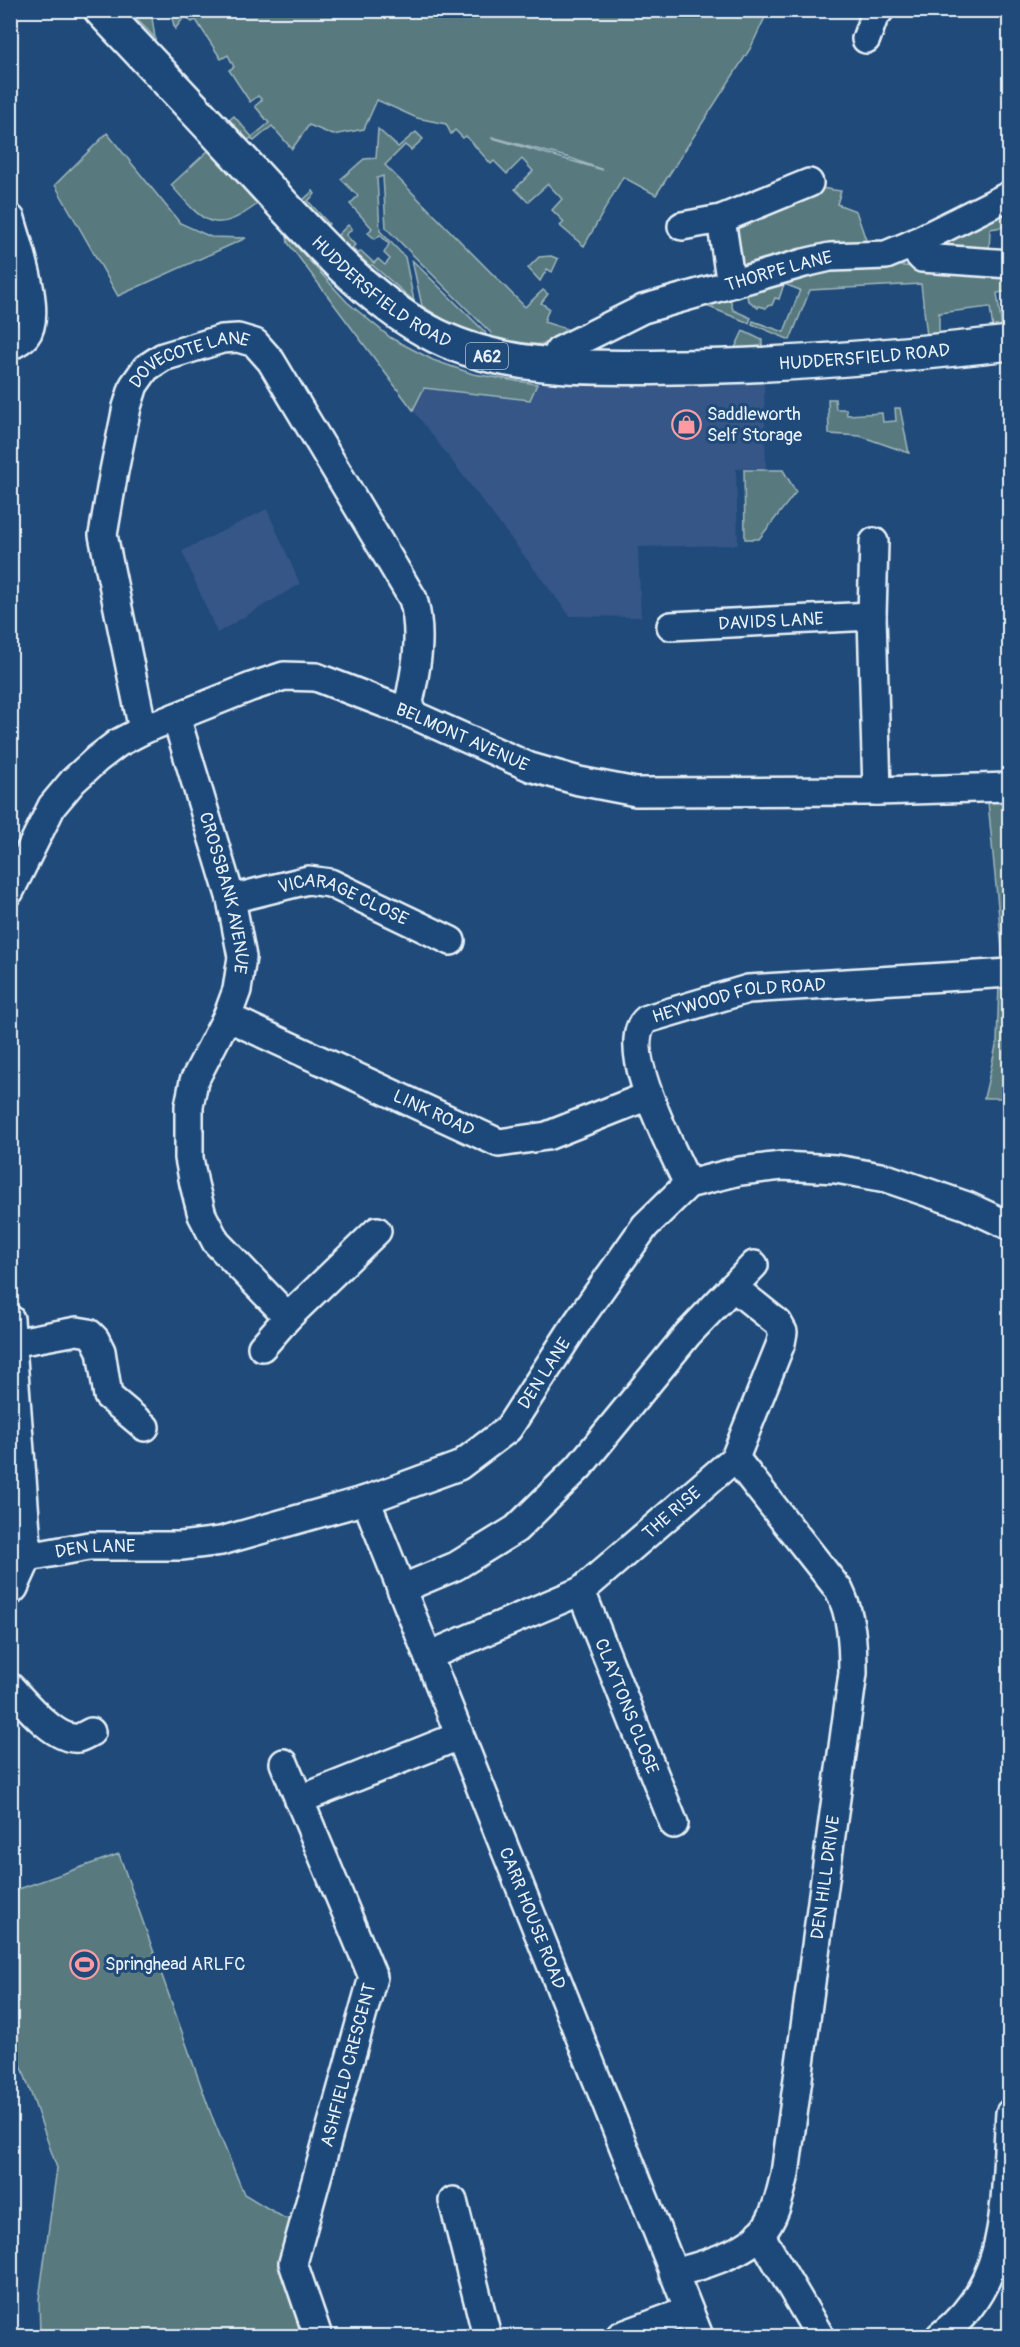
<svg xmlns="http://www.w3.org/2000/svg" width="1020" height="2347" font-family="Pangolin,sans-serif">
  <rect width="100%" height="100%" fill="#1f4a7a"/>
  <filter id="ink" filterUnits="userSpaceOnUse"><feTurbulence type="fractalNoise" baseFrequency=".0167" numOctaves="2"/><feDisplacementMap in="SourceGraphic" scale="12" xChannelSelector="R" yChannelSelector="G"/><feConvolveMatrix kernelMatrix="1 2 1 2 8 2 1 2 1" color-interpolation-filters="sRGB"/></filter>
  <g filter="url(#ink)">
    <g fill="#345786">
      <polygon points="764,380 766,468 736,469 738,545 638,547 641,617 570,616 413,410 424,388 529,400 537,384 579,382 611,385"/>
      <polygon points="267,509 300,584 217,633 182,551"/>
    </g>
    <g fill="#587a7f" stroke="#a0b6bc" stroke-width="1.5" fill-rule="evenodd">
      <path d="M202,10H768V11L750,49L656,195L623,177L584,246L560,226L564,222L552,210L562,199L548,184L528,202L515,189L533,171L522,159L507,174L494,161L491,164L466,136L463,138L455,130L451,134L446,124L417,118L377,100L364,129L333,135L309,125L292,149L272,126L254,141L251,138L247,141L229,120L234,116L252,137L269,123L255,106L262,100L258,96L250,102L229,70L234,67L228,55L221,59L196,20L192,22L185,16L175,29L170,11H194L197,15ZM492,137L570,158L603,170L492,138Z"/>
      <polygon points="129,11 151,11 155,38"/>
      <path d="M378,129L398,147L416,132L423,139L411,150L405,145L385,165L525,307L543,290L548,294L541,303L549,308L544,322L573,331C552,353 519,342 492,339L491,333L386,228L383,176L377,178L380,231L405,257L414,301L372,265L370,266L337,236L348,225L352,229L346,235L355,245L352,248L358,254L361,251L374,263L378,259L385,265L390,259L384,253L389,244L380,235L375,239L368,233L372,228L350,204L358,196L341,179L364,159L376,158Z"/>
      <polygon points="107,133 180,223 211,237 246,238 118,296 55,185"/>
      <path d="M210,149L259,203C214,237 204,223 171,185Z"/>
      <polygon points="821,188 841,191 837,204 856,211 868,246 743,268 736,262 735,223"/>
      <polygon points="313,191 315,194 308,201 329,224 327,225 303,200"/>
      <polygon points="1009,205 1009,226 990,229 989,255 936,247 938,240"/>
      <polygon points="287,236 347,302 391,338 433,360 473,374 537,384 530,400 424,388 413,410 288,243"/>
      <polygon points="551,256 558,259 552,272 547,269 540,281 528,268 539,257"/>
      <polygon points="412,260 485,332 487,338 446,321 422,306"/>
      <polygon points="882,264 1009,276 1009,291 997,293 1002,328 993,329 990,307 939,313 939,335 927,336 921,284 810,290 790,340 752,324 753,321 784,332 800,290 784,284 779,299 775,298 772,305 767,306 766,308 759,306 758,308 748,300 745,289 817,268"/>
      <polygon points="729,294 733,310 751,318 749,323 699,303"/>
      <polygon points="743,331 762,340 762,348 734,350"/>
      <polygon points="828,399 835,399 836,409 846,409 847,415 882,413 883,422 896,421 895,408 900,408 909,453 860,436 829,434"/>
      <polygon points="744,470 783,470 796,492 759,539 745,539"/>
      <polygon points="988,802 1009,802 1009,959 1003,959"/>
      <polygon points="999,985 1009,985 1009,1105 1002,1098 984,1098 997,1042"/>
      <polygon points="119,1854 211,2114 244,2194 284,2218 294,2220 307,2336 40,2336 39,2299 57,2168 11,2036 10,1892"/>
    </g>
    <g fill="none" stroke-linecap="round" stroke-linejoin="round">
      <defs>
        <g id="minor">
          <polyline points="866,39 874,17 880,10"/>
          <polyline points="721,219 729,272 733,283"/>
          <polyline points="682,226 721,219 809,183"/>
          <polyline points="910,245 922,258 1010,264"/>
          <path d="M10,346C15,343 23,340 26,335C43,314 18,245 11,219"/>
          <path id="s1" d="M557,364L559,351L643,309L804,263L830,257L886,255L910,245L1010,195"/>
          <polyline points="874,542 872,616 877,791"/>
          <path id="s2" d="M671,626L872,616"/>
          <path id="s3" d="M176,717L231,899L242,957L237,990L227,1017L194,1081L189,1106V1158L194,1184L202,1215L216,1242L288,1317"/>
          <path id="s4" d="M143,730L103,535L114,471L127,407L134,385L146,368L163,357L222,339L238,338L255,343L271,361L413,599C424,637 415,674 407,712"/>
          <path id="s5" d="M10,891L52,806L73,781L97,759L118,743L143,730L251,687L284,676L316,677L407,712L530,767L579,781L636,792L877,791L1010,787"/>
          <path id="s6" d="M231,899L308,880L330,883L451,941"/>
          <path id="s7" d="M227,1017L499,1143L547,1136L648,1096"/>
          <path id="s8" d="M688,1184C674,1153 615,1044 647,1019L748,989L1010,973"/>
          <polyline points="10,1319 28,1557 14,1588 10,1592"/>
          <polyline points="12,1343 77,1331 89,1333 95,1339 101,1351 108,1396 145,1427"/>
          <polyline points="262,1347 288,1317 377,1231"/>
          <path id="s9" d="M366,1500L699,2336"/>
          <path id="s10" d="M28,1557L89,1546H181L221,1541L366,1500L459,1466L508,1429L574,1327L645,1226L688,1184L740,1171L782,1166L836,1169L886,1178L967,1206L1010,1226"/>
          <polyline points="401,1589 456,1566 516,1529 579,1467 687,1335 754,1265"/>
          <path id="s11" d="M581,1591L674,1824"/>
          <path id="s12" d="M428,1656L581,1591L735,1458L781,1343L783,1332L778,1323L733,1287"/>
          <path d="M10,1687C24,1702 55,1741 78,1738C82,1737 87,1734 91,1732"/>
          <polyline points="284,1763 373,1977 293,2263 318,2336"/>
          <polyline points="299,1800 459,1736"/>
          <polyline points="453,2201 487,2336"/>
          <polyline points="760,2234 820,2336"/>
          <path id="s13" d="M673,2273C699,2267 741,2254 760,2235C775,2219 780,2195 785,2174L853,1673C853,1644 852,1616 839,1590L735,1458"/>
          <polyline points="620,2336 688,2311"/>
          <path d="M940,2336C1013,2282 1004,2194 1010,2113"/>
        </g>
        <g id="major">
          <path id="s14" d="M101,10C151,63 200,115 249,168C300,223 360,294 427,331C498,371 593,368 674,367C786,366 898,356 1010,343"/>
        </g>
      </defs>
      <use href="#minor" stroke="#e8f1f8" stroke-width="32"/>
      <use href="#major" stroke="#e8f1f8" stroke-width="38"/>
      <use href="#minor" stroke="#1f4a7a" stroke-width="27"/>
      <use href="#major" stroke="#1f4a7a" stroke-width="33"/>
    </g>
  </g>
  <defs>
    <symbol id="shop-ring" viewBox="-11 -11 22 22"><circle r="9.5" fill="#1f4a7a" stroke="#ff9aa2" stroke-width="1.5"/><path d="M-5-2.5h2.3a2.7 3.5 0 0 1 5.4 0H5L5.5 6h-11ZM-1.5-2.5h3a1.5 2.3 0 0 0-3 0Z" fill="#ff9aa2"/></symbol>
    <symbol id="stadium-ring" viewBox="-11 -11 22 22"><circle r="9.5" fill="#1f4a7a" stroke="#ff9aa2" stroke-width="1.5"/><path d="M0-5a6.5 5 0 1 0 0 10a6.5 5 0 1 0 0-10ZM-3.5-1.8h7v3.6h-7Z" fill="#ff9aa2"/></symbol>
  </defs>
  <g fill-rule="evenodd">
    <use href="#shop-ring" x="670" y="408" width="33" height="33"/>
    <use href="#stadium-ring" x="68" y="1948" width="33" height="33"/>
  </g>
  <g text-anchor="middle" stroke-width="6" stroke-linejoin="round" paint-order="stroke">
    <rect fill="#1f4a7a" stroke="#acbfd2" stroke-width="1.5" x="466" y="343" width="42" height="26" rx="4.5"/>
    <g font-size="16" font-weight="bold" fill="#e8f1f8">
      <text x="487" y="362">A62</text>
    </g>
    <g font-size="18" fill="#e8f1f8" stroke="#1f4a7a">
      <text dy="6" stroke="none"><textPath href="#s1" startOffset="248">THORPE LANE</textPath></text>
      <text dy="6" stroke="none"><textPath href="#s14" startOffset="399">HUDDERSFIELD ROAD</textPath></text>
      <text dy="6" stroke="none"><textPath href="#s14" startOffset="902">HUDDERSFIELD ROAD</textPath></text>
      <text dy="6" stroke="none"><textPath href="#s4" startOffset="417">DOVECOTE LANE</textPath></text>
      <text dy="6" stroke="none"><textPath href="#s2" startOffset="100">DAVIDS LANE</textPath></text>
      <text dy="6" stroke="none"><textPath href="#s5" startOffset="556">BELMONT AVENUE</textPath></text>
      <text dy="6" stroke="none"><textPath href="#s3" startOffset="183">CROSSBANK AVENUE</textPath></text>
      <text dy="6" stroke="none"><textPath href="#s6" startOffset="118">VICARAGE CLOSE</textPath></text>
      <text dy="6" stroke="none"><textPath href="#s8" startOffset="272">HEYWOOD FOLD ROAD</textPath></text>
      <text dy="6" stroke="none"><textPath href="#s7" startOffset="228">LINK ROAD</textPath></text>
      <text dy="6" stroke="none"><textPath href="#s10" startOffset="572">DEN LANE</textPath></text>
      <text dy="6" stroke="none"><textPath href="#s12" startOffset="286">THE RISE</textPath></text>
      <text dy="6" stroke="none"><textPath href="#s10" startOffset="68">DEN LANE</textPath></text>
      <text dy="6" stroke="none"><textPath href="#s11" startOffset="124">CLAYTONS CLOSE</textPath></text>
      <text dy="6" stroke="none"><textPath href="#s13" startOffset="462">DEN HILL DRIVE</textPath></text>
      <text dy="6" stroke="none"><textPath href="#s9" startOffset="450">CARR HOUSE ROAD</textPath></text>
      <text transform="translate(348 2065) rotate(-75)" y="6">ASHFIELD CRESCENT</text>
    </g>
    <g font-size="18" fill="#e8f1f8" stroke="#1f4a7a" text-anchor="start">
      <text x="707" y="420">Saddleworth<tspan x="707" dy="21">Self Storage</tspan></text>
      <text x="105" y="1970">Springhead ARLFC</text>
    </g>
  </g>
  <rect width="1020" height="2347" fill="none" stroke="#1f4a7a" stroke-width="36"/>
  <rect x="18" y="18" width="984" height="2311" fill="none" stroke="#e8f1f8" stroke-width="2" filter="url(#ink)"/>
</svg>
